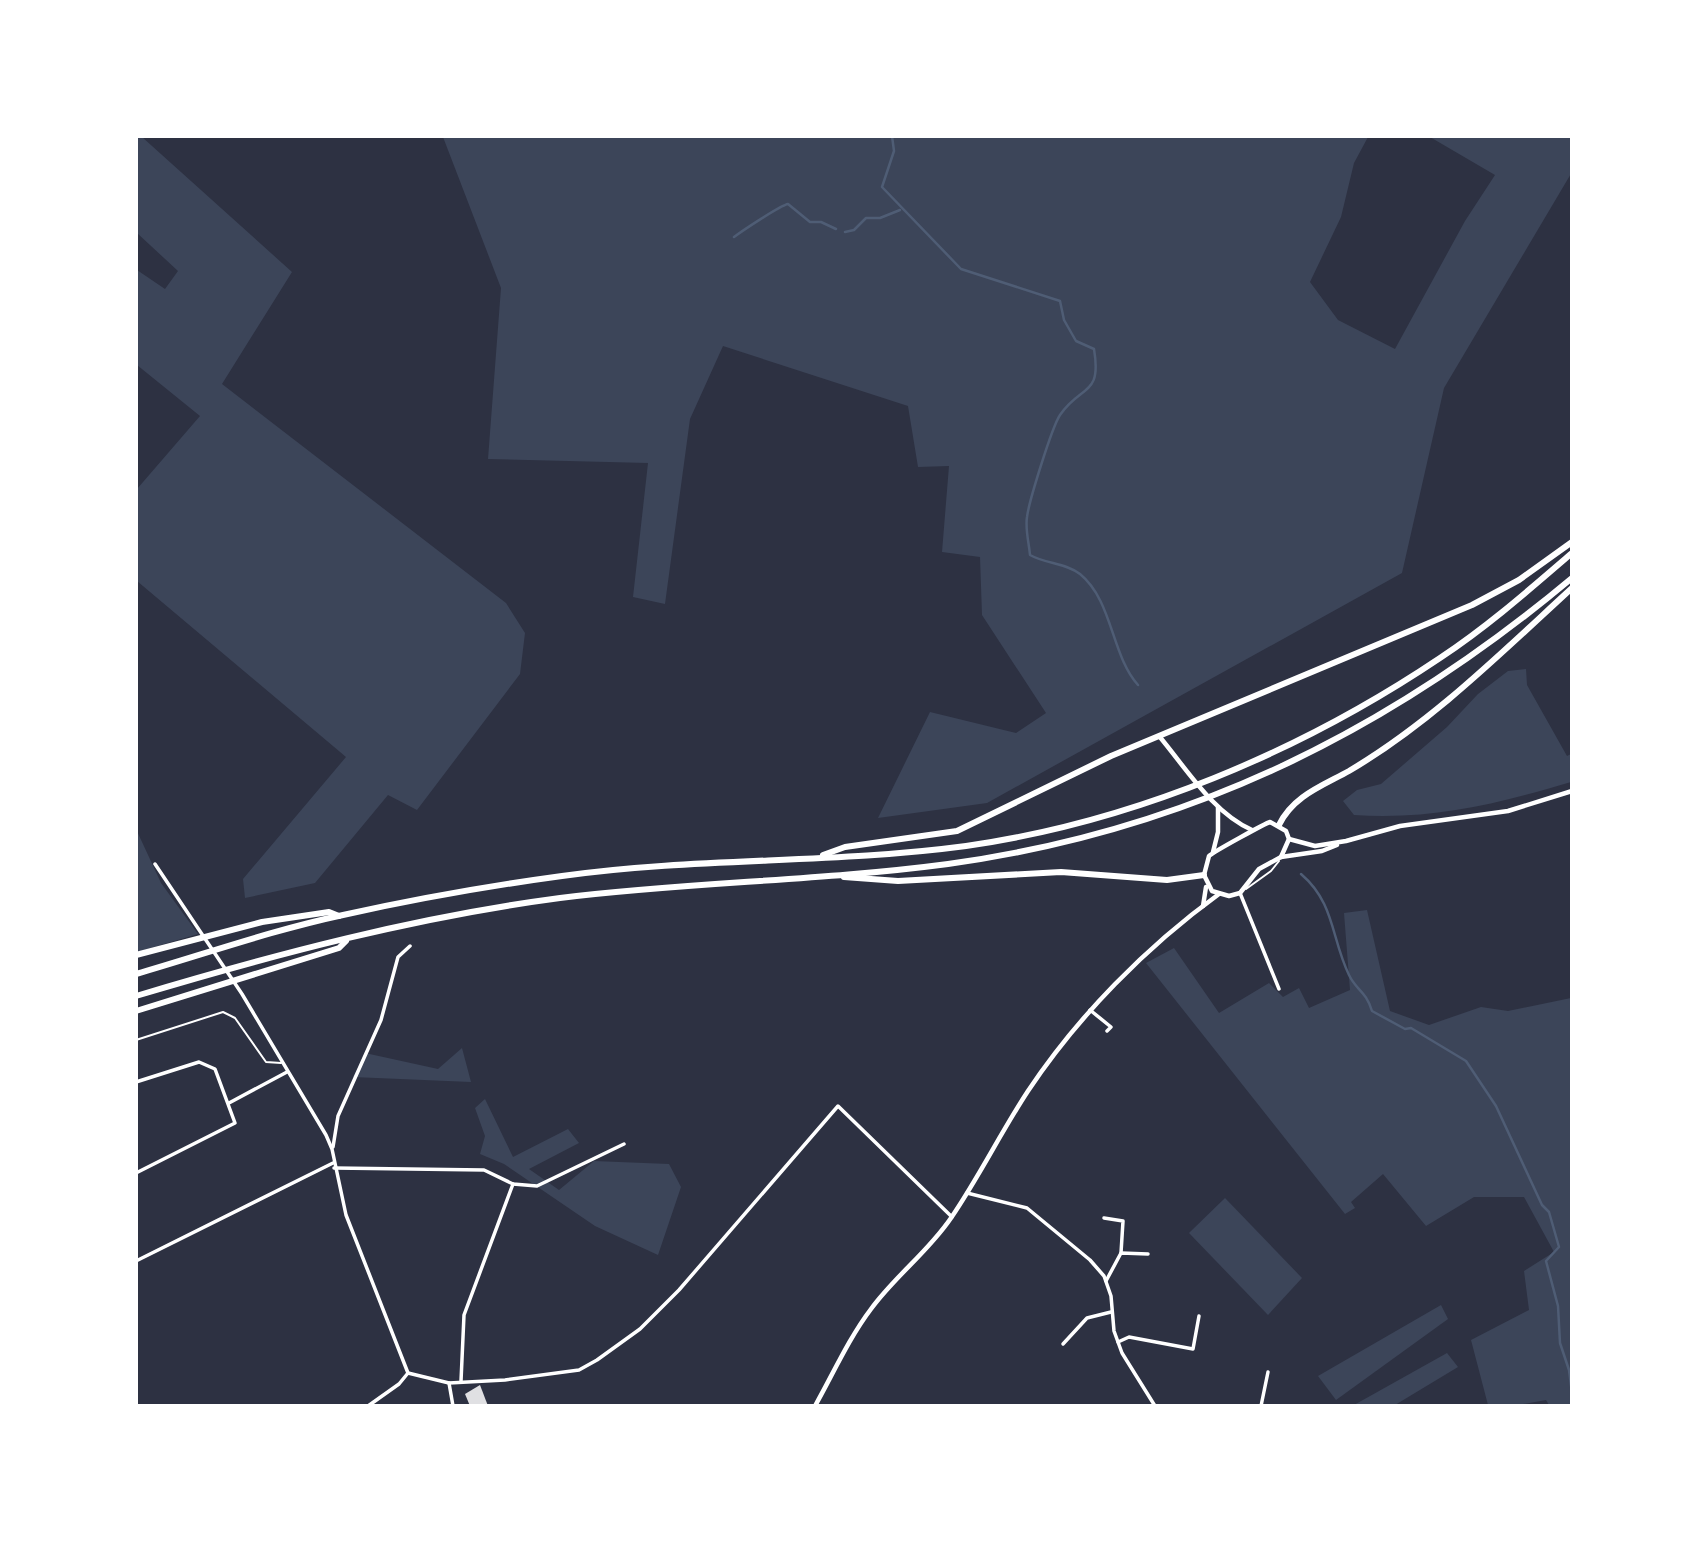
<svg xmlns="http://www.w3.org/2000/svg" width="1708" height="1542" font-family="'Playfair Display',serif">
  <rect width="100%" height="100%" fill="#2d3142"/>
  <g fill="#3c4559">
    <polygon points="137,136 142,137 292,272 222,384 506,603 525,633 520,674 417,810 388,795 315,883 245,898 243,879 346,757 137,581 137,489 200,416 137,365 137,270 165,289 178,271 137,233"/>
    <polygon points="443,137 1368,137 1354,163 1341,217 1310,282 1338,320 1395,349 1465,221 1495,175 1430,137 1571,137 1572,172 1444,388 1402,573 987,803 878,818 930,712 1016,733 1046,713 982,615 980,557 942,552 949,466 918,467 908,406 723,346 690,419 665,604 633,597 648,463 488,459 501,288"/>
    <path d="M1526,669L1527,685L1567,756L1571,754V782C1496,804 1434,820 1354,815L1343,801L1357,790L1381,784L1447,727L1478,694L1508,671Z"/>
    <polygon points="136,829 161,883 198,934 137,952"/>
    <polygon points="1367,910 1390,1011 1429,1025 1481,1007 1508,1011 1571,998 1571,1405 1549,1405 1546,1400 1518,1405 1488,1405 1471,1340 1529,1310 1524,1271 1554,1252 1524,1197 1474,1197 1426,1226 1383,1174 1351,1202 1355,1208 1345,1214 1146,963 1174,948 1219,1013 1269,983 1283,997 1299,988 1309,1008 1350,990 1344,913"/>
    <polygon points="462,1048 471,1082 353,1077 365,1053 438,1069"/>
    <polygon points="485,1099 513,1157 568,1129 579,1143 529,1169 559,1190 594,1161 669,1164 681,1187 658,1255 595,1226 504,1164 480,1154 485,1136 475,1108"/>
    <polygon points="1225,1198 1302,1278 1268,1315 1189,1233"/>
    <polygon points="1441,1305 1448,1319 1336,1400 1318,1376"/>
    <polygon points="1447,1353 1458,1367 1395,1405 1354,1405"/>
  </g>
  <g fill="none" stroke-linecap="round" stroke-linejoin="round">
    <g stroke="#4f5d75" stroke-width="2.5">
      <path d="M892,136L894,151L882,187L961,269L1060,301L1064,320L1076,341L1094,349C1102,397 1081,384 1060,415C1052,427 1029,501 1027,517C1025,529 1029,543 1030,555C1046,564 1066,563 1080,574C1113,601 1111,655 1138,685"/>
      <polyline points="845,232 854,230 866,218 880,218 900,210"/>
      <path d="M734,237C742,231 781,205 788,204L810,222H821L836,229"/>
      <path d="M1301,874C1335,903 1331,938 1349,975C1356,990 1366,991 1372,1011L1405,1029L1411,1028L1466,1061L1496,1106L1542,1205L1549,1212L1559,1247L1546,1261L1558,1306L1560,1343L1569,1370L1572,1393"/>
    </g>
  </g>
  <polygon fill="#e0e0e3" points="480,1385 488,1406 470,1406 465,1394"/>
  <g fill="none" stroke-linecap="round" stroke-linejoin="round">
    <g stroke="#fff" stroke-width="2">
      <polyline points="1571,794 1572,884"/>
      <polyline points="1246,889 1271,871 1279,861"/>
      <polyline points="1572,890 1572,901"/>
      <polyline points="136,1040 223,1012 235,1018 266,1062 281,1063"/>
    </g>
    <g stroke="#fff" stroke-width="3.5">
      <polyline points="155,864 242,994 326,1135 332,1149 346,1215 408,1373 449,1383 505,1380 579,1370 597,1360 640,1329 679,1290 838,1106 952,1217"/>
      <polyline points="1240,893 1279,989"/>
      <polyline points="1090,1010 1111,1027 1107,1031"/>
      <polyline points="136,1082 199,1062 215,1069 235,1123 136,1173"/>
      <polyline points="229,1103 287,1072"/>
      <polyline points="333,1147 338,1116 381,1020 398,957 410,946"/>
      <polyline points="334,1168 484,1170 513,1184 537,1186 624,1144"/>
      <polyline points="967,1193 1027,1208 1090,1260 1104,1276 1111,1296 1114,1331 1122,1353 1155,1406"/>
      <polyline points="1104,1218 1123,1221 1121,1253"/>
      <polyline points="136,1261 333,1163"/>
      <polyline points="1106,1281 1121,1253 1148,1254"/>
      <polyline points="1118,1342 1129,1337 1193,1349 1199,1316"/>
      <polyline points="1063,1344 1087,1318 1111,1312"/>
      <polyline points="461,1381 464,1315 513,1184"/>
      <polyline points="449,1383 453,1406"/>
      <polyline points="368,1406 399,1384 408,1373"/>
      <polyline points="1261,1406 1268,1372"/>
    </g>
    <g stroke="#fff" stroke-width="4.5">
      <path d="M1159,736C1186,768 1213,813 1252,830"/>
      <path d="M1270,822L1286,831L1289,839L1281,857L1259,869L1240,893L1229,896L1212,891L1204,875L1209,856C1213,852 1266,823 1270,822Z"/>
      <polyline points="1289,839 1315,846 1346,841 1400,826 1508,811 1572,791"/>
      <polyline points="1213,852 1218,832 1218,807"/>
      <polyline points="1281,857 1322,851 1337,845"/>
      <polyline points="1203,906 1206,887"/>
      <path d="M815,1406C833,1374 849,1338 871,1309C895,1276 928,1252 951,1218C979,1177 1001,1132 1028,1091C1078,1016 1146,947 1219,894"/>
    </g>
    <g stroke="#fff" stroke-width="6">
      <path d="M1279,825C1293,796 1322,786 1349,771C1432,722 1501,653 1572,588"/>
      <polyline points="823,855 845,847 957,831 1111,756 1472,605 1519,580 1572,542"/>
      <polyline points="844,877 898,881 1061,872 1167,880 1204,875"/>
      <polyline points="136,955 262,922 329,912 339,916"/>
      <path d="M136,974C205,954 273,930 343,915C415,899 488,886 562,876C696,857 832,864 966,846C1134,822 1300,752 1440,658C1487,627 1529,590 1572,553"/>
      <path d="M136,996C276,954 416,917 560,898C689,882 820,881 948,864C1188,831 1388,732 1572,578"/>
      <polyline points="136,1011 339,948 346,941"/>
    </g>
  </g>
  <rect width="1708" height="1542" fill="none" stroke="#ffffff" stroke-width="276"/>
</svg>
